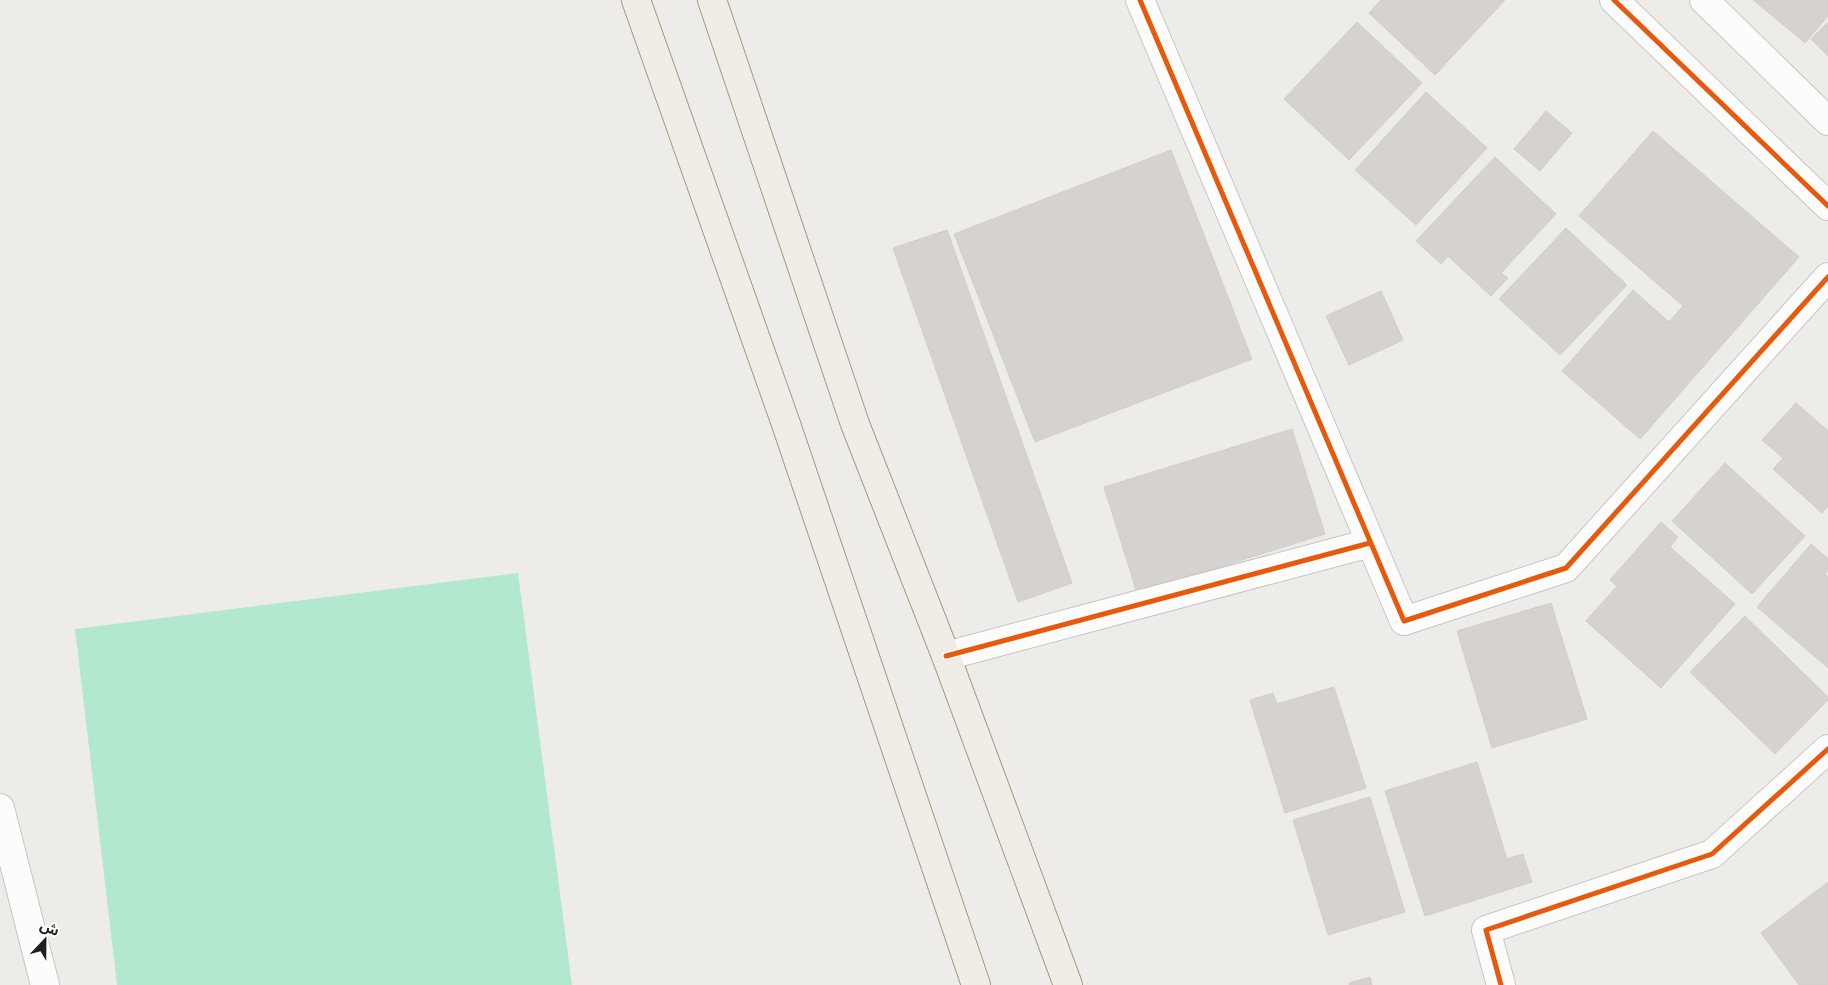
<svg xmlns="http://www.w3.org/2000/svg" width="1828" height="985" font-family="'IBM Plex Sans','Noto Sans Arabic',sans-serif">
  <rect width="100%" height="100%" fill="#eeece9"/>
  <polygon fill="#b2e8ce" points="518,573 572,985 117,985 75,629"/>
  <g fill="#d5d2d0" stroke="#d2cdca">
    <polygon points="1381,0 1505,0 1435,75 1369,13"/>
    <polygon points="1753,0 1828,0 1828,16 1805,43"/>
    <polygon points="1357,22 1422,83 1349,160 1284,99"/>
    <polygon points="1827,23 1828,24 1828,56 1811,39"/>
    <polygon points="1426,92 1487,148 1416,225 1355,170"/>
    <polygon points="1546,111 1572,133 1540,171 1514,149"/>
    <polygon points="1653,131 1799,257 1640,439 1562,371 1633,290 1669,322 1683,306 1579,216"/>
    <polygon points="1171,150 1252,359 1035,442 954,234"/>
    <polygon points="1495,157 1556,214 1501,273 1508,278 1491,296 1448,256 1441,264 1416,241"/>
    <polygon points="1566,228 1627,285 1560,355 1499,299"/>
    <polygon points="947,230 1072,583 1018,602 893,248"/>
    <polygon points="1381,291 1403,340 1349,365 1326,316"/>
    <polygon points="1796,403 1828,431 1828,506 1822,513 1773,469 1783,458 1762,440"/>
    <polygon points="1292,429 1325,534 1137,593 1104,487"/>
    <polygon points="1725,463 1805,536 1752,594 1672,521"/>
    <polygon points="1661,522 1678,537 1670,547 1735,604 1661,688 1586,621 1617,586 1610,580"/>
    <polygon points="1811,544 1828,559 1828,570 1825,574 1828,577 1828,668 1757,607"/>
    <polygon points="1551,603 1587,719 1492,748 1457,631"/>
    <polygon points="1745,616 1828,697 1828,700 1775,754 1690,672"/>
    <polygon points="1334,687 1366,788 1285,813 1250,700 1273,693 1277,704"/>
    <polygon points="1477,762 1507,859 1523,854 1532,882 1425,916 1385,791"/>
    <polygon points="1370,797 1405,912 1328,935 1293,820"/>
    <polygon points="1828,882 1828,985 1799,985 1761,933"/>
    <polygon points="1370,977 1372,985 1349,985 1349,983"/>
  </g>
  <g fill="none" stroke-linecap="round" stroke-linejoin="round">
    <defs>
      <g id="minor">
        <polyline points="1140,0 1404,621 1566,568 1828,277"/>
        <polyline points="1614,0 1828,206"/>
        <polyline points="1704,0 1828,121"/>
        <polyline points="946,656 1370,543"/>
        <polyline points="0,808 45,985"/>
        <polyline points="1501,985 1486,930 1712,854 1828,749"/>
      </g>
      <g id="major">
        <polyline points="636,0 786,424 976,985"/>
        <polyline points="712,0 855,424 946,656 1068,985"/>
      </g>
    </defs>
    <use href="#minor" stroke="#c7c6c5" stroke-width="30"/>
    <use href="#major" stroke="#a59885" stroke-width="30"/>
    <use href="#minor" stroke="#fcfcfc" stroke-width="28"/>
    <use href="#major" stroke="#f1ece6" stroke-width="28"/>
    <defs>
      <g id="cycleway">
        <polyline points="1140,0 1404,621 1566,568 1828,277"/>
        <polyline points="1614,0 1828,206"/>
        <polyline points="946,656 1370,543"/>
        <polyline points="1501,985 1486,930 1712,854 1828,749"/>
      </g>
    </defs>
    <use href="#cycleway" stroke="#fff" stroke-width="8"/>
    <use href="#cycleway" stroke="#e8590c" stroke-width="5"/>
  </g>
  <g transform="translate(45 940) rotate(22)" stroke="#ffffff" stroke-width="4" paint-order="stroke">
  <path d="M0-4L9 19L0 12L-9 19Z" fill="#202020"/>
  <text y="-8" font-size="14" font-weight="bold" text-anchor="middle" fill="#202020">ش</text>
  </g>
</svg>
